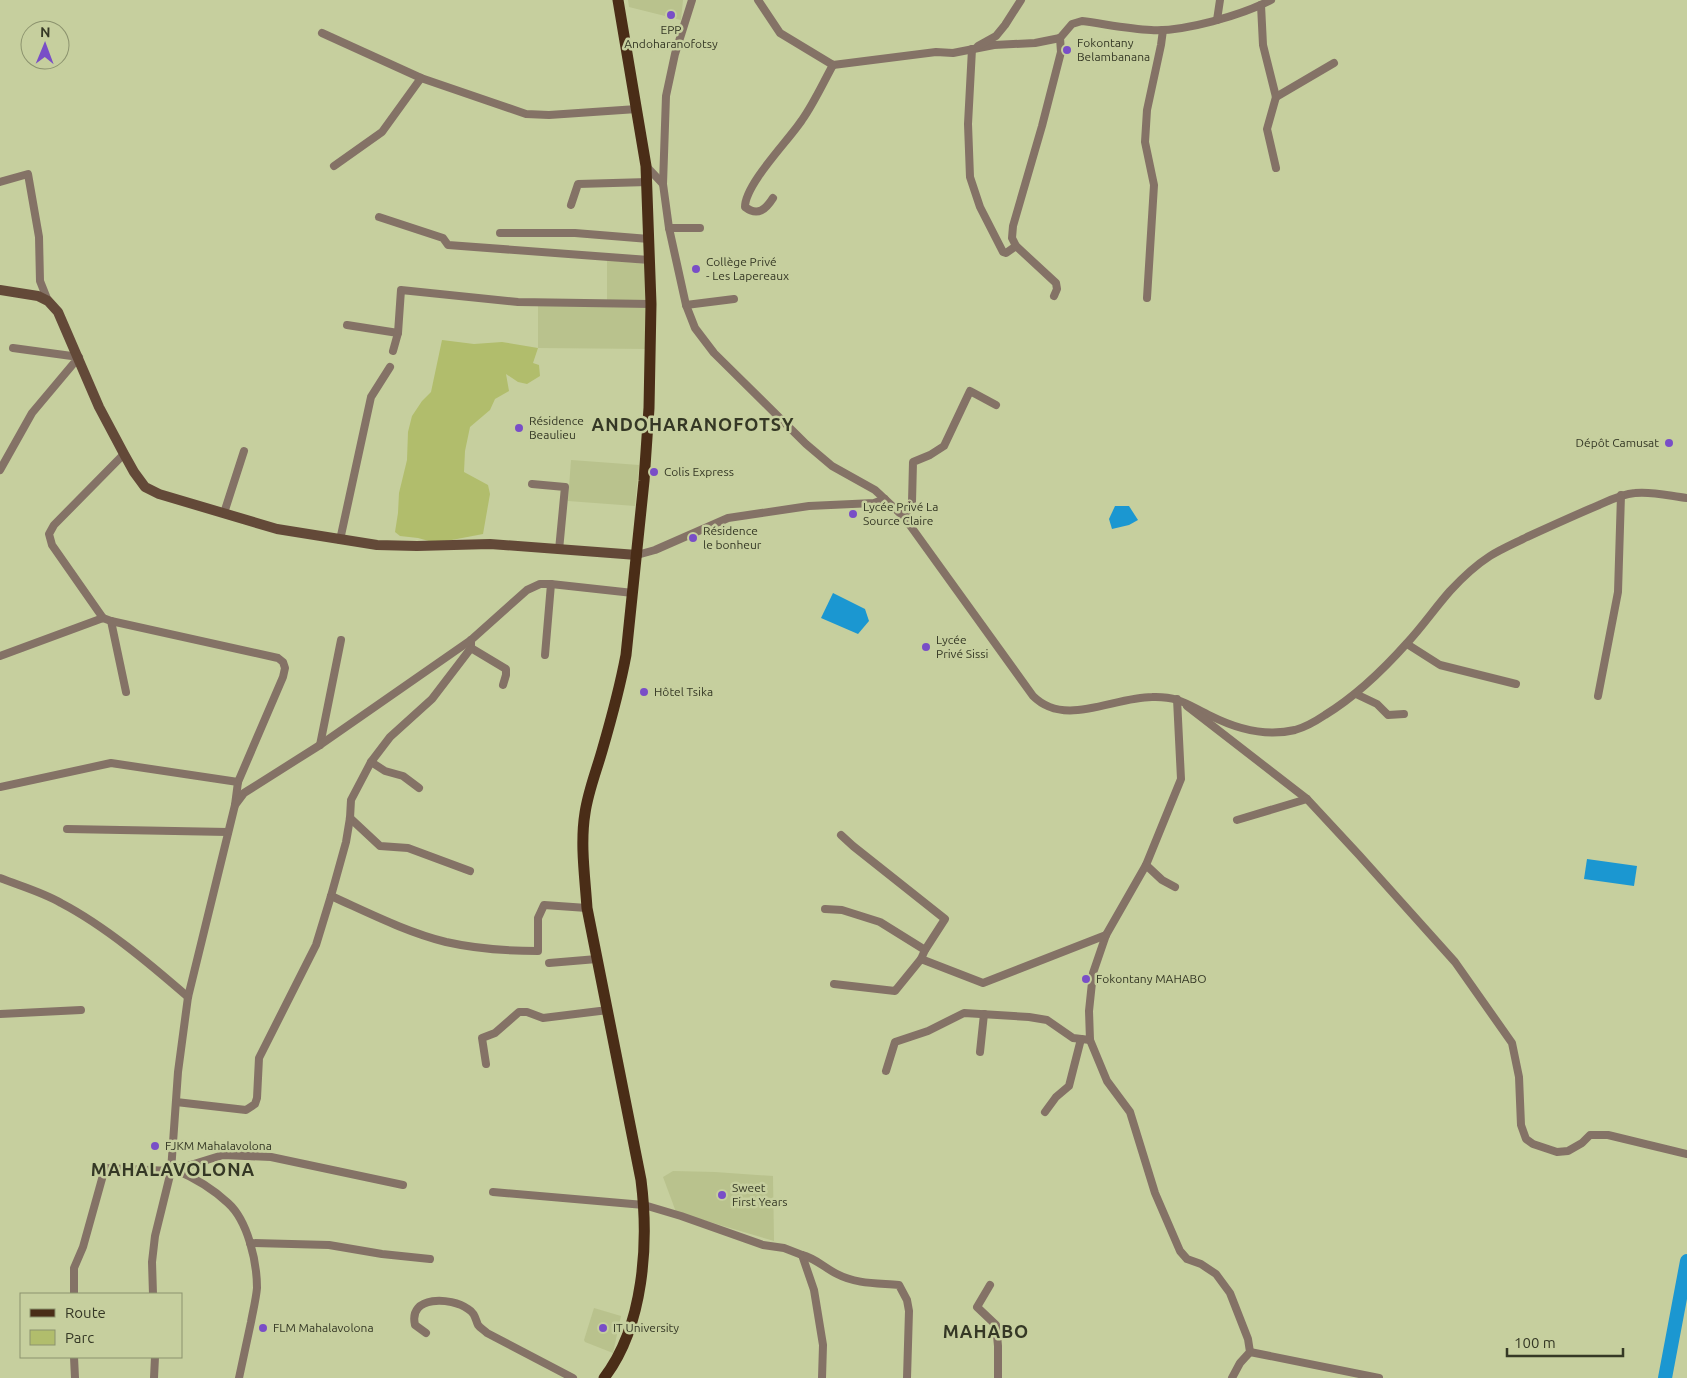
<svg xmlns="http://www.w3.org/2000/svg" width="1687" height="1378" font-family="Ubuntu,sans-serif">
  <rect width="100%" height="100%" fill="#c6cf9e"/>
  <g fill="#b9c28d">
    <polygon points="628,0 683,0 681,20 629,7"/>
    <polygon points="607,260 646,264 647,301 607,301"/>
    <polygon points="538,302 651,304 651,349 538,348"/>
    <polygon points="571,460 639,465 635,506 568,501"/>
    <polygon points="673,1171 715,1172 773,1176 774,1241 676,1212 663,1177"/>
    <polygon points="594,1308 621,1316 613,1353 585,1342 584,1340"/>
  </g>
  <polygon fill="#b1bd6c" points="442,340 474,344 502,342 538,348 533,363 539,365 540,376 527,384 518,382 506,374 509,391 495,399 490,410 470,427 465,451 464,472 488,485 490,494 483,534 436,543 418,538 400,536 395,532 398,513 399,493 407,460 408,432 412,416 422,401 431,392"/>
  <g fill="#1b97d1">
    <polygon points="1115,506 1129,506 1138,520 1129,525 1112,529 1109,519"/>
    <polygon points="833,593 865,609 869,621 858,634 821,618"/>
    <polygon points="1587,859 1637,866 1634,886 1584,879"/>
  </g>
  <g fill="none" stroke-linecap="round" stroke-linejoin="round">
    <polyline stroke="#1b97d1" stroke-width="14" points="1665,1378 1687,1261"/>
    <g stroke="#847266" stroke-width="8">
      <path d="M758,0L780,33L833,65L936,52L953,53L994,45L1035,43L1060,38L1072,24L1082,21C1105,24 1129,29 1151,30C1184,32 1242,15 1271,0"/>
      <polyline points="1261,5 1263,45 1276,97 1267,129 1276,168"/>
      <polyline points="1217,20 1220,0"/>
      <polyline points="322,33 421,78 526,114 549,115 637,109"/>
      <polyline points="978,46 996,36 1005,25 1021,0"/>
      <polyline points="972,49 968,124 970,177 980,207 1003,252 1006,253 1016,246"/>
      <polyline points="1276,97 1334,63"/>
      <polyline points="334,166 382,132 421,78"/>
      <path d="M646,166L663,184L669,228L686,305L695,328L714,353L806,444L832,466L875,490L904,517L1033,696C1065,728 1113,697 1152,697C1179,696 1188,705 1211,716C1237,729 1266,737 1295,730C1306,727 1316,721 1325,715C1356,696 1383,670 1407,643C1422,627 1435,608 1450,591C1462,578 1476,565 1490,556C1501,549 1515,543 1527,537C1551,526 1575,515 1599,505C1610,500 1622,494 1635,493C1652,491 1670,496 1687,498"/>
      <polyline points="0,182 28,174 39,237 40,281 48,301"/>
      <polyline points="663,184 666,96 675,54 692,0"/>
      <path d="M773,198C766,209 758,217 745,207C745,184 789,140 802,120C814,103 823,83 833,65"/>
      <polyline points="571,205 578,184 648,182"/>
      <polyline points="379,217 443,238 448,245 649,260"/>
      <polyline points="669,228 700,228"/>
      <polyline points="500,233 575,233 649,239"/>
      <polyline points="1054,296 1057,289 1056,283 1016,246 1012,238 1013,226 1042,126 1061,52 1060,38"/>
      <polyline points="1147,298 1154,185 1145,142 1147,110 1161,45 1163,30"/>
      <polyline points="686,305 734,299"/>
      <polyline points="347,325 398,333"/>
      <polyline points="393,351 398,333 401,290 518,302 651,304"/>
      <polyline points="0,470 32,413 79,357 13,348"/>
      <polyline points="532,484 565,487 559,550"/>
      <polyline points="224,513 244,451"/>
      <polyline points="904,517 912,502 913,462 930,455 944,446 970,391 996,405"/>
      <polyline points="340,540 371,397 390,367"/>
      <polyline points="637,555 655,550 728,518 809,506 874,503 885,499"/>
      <polyline points="103,618 52,545 49,534 54,525 124,454"/>
      <polyline points="111,621 126,692"/>
      <polyline points="1407,644 1440,665 1516,684"/>
      <polyline points="471,648 506,669 506,675 503,685"/>
      <polyline points="545,655 551,584"/>
      <polyline points="0,656 103,618 111,621 278,658 283,662 285,668 283,677 238,782 235,805"/>
      <polyline points="1356,694 1377,704 1388,715 1404,714"/>
      <polyline points="1598,696 1618,592 1621,495"/>
      <polyline points="1177,699 1181,779 1146,865 1106,935 1093,973 1089,1011 1090,1040 1107,1081 1130,1112 1155,1193 1180,1251 1187,1259 1201,1264 1216,1274 1230,1293 1248,1339 1250,1352 1240,1363 1232,1378"/>
      <polyline points="1187,706 1307,799 1359,855 1455,962 1512,1043 1519,1077 1521,1125 1526,1139 1533,1144 1557,1152 1568,1151 1582,1143 1590,1135 1608,1135 1687,1154"/>
      <polyline points="320,745 341,640"/>
      <polyline points="371,762 385,771 403,776 419,788"/>
      <polyline points="0,787 111,763 238,782"/>
      <polyline points="350,818 380,846 408,848 470,871"/>
      <polyline points="1237,820 1307,799"/>
      <polyline points="67,829 228,832"/>
      <polyline points="841,835 853,846 945,919 925,950 921,959"/>
      <polyline points="1146,865 1162,880 1175,887"/>
      <path d="M0,878C20,886 42,892 61,903C105,926 150,964 188,997"/>
      <path d="M331,896C369,913 406,932 446,942C477,949 507,951 538,951V918L544,905L587,908"/>
      <polyline points="825,909 842,910 880,922 925,950"/>
      <polyline points="549,963 597,959"/>
      <polyline points="834,984 895,991 921,959 983,983 1106,935"/>
      <polyline points="0,1014 81,1010"/>
      <polyline points="980,1052 984,1014"/>
      <polyline points="486,1064 482,1038 495,1033 519,1012 527,1012 543,1018 608,1010"/>
      <polyline points="886,1071 895,1042 928,1031 964,1013 1029,1017 1047,1020 1073,1038 1090,1040"/>
      <polyline points="176,1102 246,1110 255,1104 257,1098 259,1058 316,945 331,896 346,842 350,818 351,800 371,762 390,737 432,699 471,648 471,640"/>
      <polyline points="1045,1112 1056,1097 1069,1086 1081,1039"/>
      <path d="M176,1170C195,1178 213,1189 228,1203C248,1221 257,1262 257,1288C256,1299 253,1311 251,1322C247,1341 243,1359 239,1378"/>
      <polyline points="493,1192 644,1205 681,1216 763,1245 784,1248 802,1255 814,1290 823,1345 822,1378"/>
      <polyline points="250,1243 329,1245 382,1254 430,1259"/>
      <path d="M802,1255C815,1258 825,1268 837,1274C856,1284 877,1283 899,1285L907,1300L909,1311L907,1378"/>
      <polyline points="990,1285 977,1307 996,1325 998,1346 998,1378"/>
      <polyline points="74,1294 74,1268 83,1247 105,1168 171,1171 223,1155 271,1157 403,1185"/>
      <polyline points="153,1294 152,1262 155,1236 171,1171 178,1072 188,997 235,805 244,793 320,745 471,640 527,590 540,584 551,584 633,593"/>
      <path d="M426,1333L415,1325C408,1295 451,1297 468,1309C475,1313 475,1318 478,1325C480,1328 484,1330 487,1333L573,1378"/>
      <polyline points="1250,1352 1379,1378"/>
      <polyline points="74,1357 75,1378"/>
      <polyline points="154,1378 155,1357"/>
    </g>
    <polyline stroke="#634938" stroke-width="10" points="0,290 38,296 48,301 58,312 99,407 124,454 134,472 145,487 159,494 277,529 377,545 417,546 490,544 637,555"/>
    <path stroke="#4a2d17" stroke-width="11" d="M604,1378C644,1326 649,1243 641,1180L587,908C585,877 580,844 585,813C588,792 596,772 602,751C611,720 620,687 626,655L644,481L649,408L651,304L646,166L618,0"/>
  </g>
  <g fill="#794ec7" stroke="#c6cf9e" stroke-width="2">
    <circle cx="671" cy="15" r="5"/>
    <circle cx="1067" cy="50" r="5"/>
    <circle cx="696" cy="269" r="5"/>
    <circle cx="519" cy="428" r="5"/>
    <circle cx="1669" cy="443" r="5"/>
    <circle cx="654" cy="472" r="5"/>
    <circle cx="853" cy="514" r="5"/>
    <circle cx="693" cy="538" r="5"/>
    <circle cx="926" cy="647" r="5"/>
    <circle cx="644" cy="692" r="5"/>
    <circle cx="1086" cy="979" r="5"/>
    <circle cx="155" cy="1146" r="5"/>
    <circle cx="722" cy="1195" r="5"/>
    <circle cx="263" cy="1328" r="5"/>
    <circle cx="603" cy="1328" r="5"/>
  </g>
  <g text-anchor="middle" stroke-width="5" stroke-linejoin="round" paint-order="stroke">
    <g font-size="12" fill="#353825" stroke="#c6cf9e" text-anchor="start">
      <text x="671" y="34" text-anchor="middle">EPP<tspan x="671" dy="14">Andoharanofotsy</tspan></text>
      <text x="1077" y="47">Fokontany<tspan x="1077" dy="14">Belambanana</tspan></text>
      <text x="706" y="266">Collège Privé<tspan x="706" dy="14">- Les Lapereaux</tspan></text>
      <text x="529" y="425">Résidence<tspan x="529" dy="14">Beaulieu</tspan></text>
      <text x="1659" y="447" text-anchor="end">Dépôt Camusat</text>
      <text x="664" y="476">Colis Express</text>
      <text x="863" y="511">Lycée Privé La<tspan x="863" dy="14">Source Claire</tspan></text>
      <text x="703" y="535">Résidence<tspan x="703" dy="14">le bonheur</tspan></text>
      <text x="936" y="644">Lycée<tspan x="936" dy="14">Privé Sissi</tspan></text>
      <text x="654" y="696">Hôtel Tsika</text>
      <text x="1096" y="983">Fokontany MAHABO</text>
      <text x="165" y="1150">FJKM Mahalavolona</text>
      <text x="732" y="1192">Sweet<tspan x="732" dy="14">First Years</tspan></text>
      <text x="273" y="1332">FLM Mahalavolona</text>
      <text x="613" y="1332">IT University</text>
    </g>
    <g font-size="18" font-weight="bold" letter-spacing="1" fill="#353825" stroke="#c6cf9e">
      <text x="693" y="431">ANDOHARANOFOTSY</text>
      <text x="173" y="1176">MAHALAVOLONA</text>
      <text x="986" y="1338">MAHABO</text>
    </g>
  </g>
  <rect x="20" y="1293" width="162" height="65" fill="#c6cf9e" stroke="#8c936e"/>
  <rect x="30" y="1309" width="25" height="8" fill="#4a2d17" stroke="#8c936e"/>
  <text x="65" y="1318" font-size="15" fill="#353825">Route</text>
  <rect x="30" y="1330" width="25" height="15" fill="#b1bd6c" stroke="#8c936e"/>
  <text x="65" y="1343" font-size="15" fill="#353825">Parc</text>
  <g transform="translate(45 45) rotate(1)"><circle r="24" fill="#c6cf9e" stroke="#8c936e"/>
  <path d="M0-4L9 19L0 12L-9 19Z" fill="#794ec7"/>
  <text y="-8" font-size="14" font-weight="bold" text-anchor="middle" fill="#353825">N</text>
  </g>
  <path d="M1507 1348v8h116v-8" fill="none" stroke="#353825" stroke-width="2.5"/>
  <text x="1514" y="1348" font-size="15" fill="#353825" stroke="#c6cf9e" stroke-width="4" paint-order="stroke">100 m</text>
</svg>
